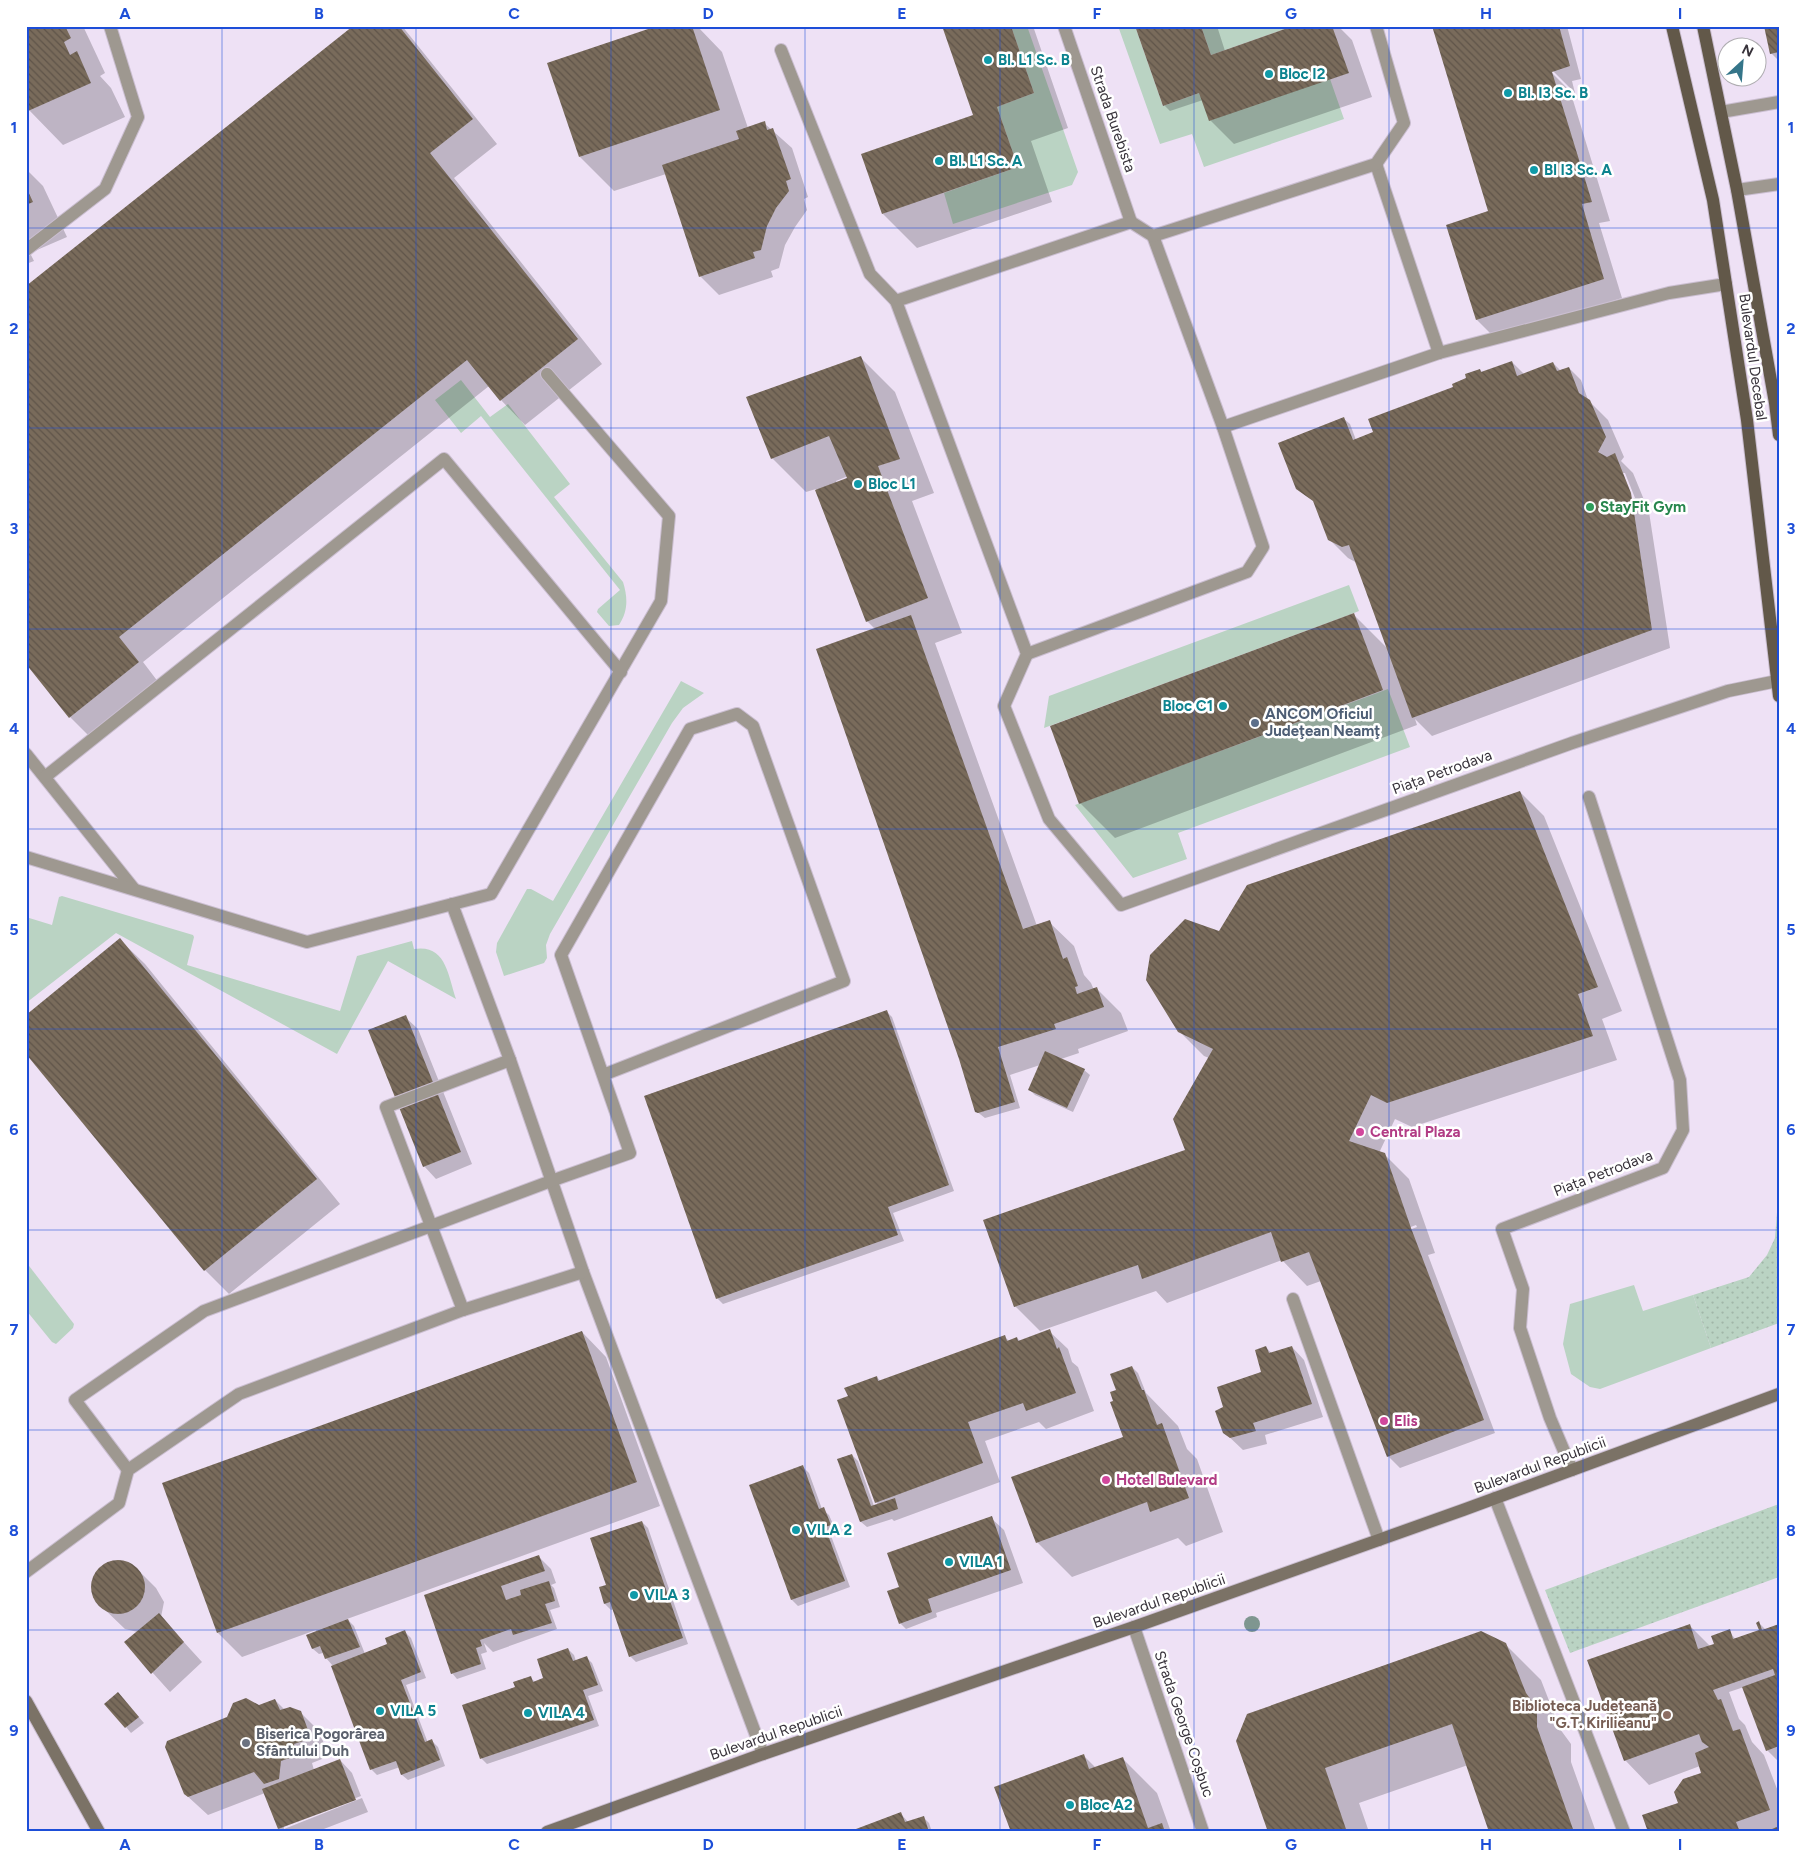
<svg xmlns="http://www.w3.org/2000/svg" width="1805" height="1858" font-family="Figtree,sans-serif">
  <defs>
    <pattern id="park-dots" width="8" height="8" patternUnits="userSpaceOnUse" patternTransform="scale(1.25)"><rect width="8" height="8" fill="#bad3c3"/><path d="M2 2h.1M6 6h.1" fill="none" stroke="#a1b6a8" stroke-width="1.8" stroke-linecap="round"/></pattern>
    <pattern id="building-back-hatch" width="6" height="6" patternUnits="userSpaceOnUse" patternTransform="scale(1.25)"><rect width="6" height="6" fill="#796b5b"/><path d="M-1 5l2 2M0 0l6 6M5-1l2 2" fill="none" stroke="#5f5449"/></pattern>
  </defs>
  <rect width="100%" height="100%" fill="#eee1f5"/>
  <g fill="#bad3c3">
    <polygon points="1011,26 1027,26 1078,172 1072,185 953,224 944,193 1018,167 997,107 1034,93"/>
    <polygon points="1118,26 1135,26 1163,106 1199,93 1330,79 1344,119 1204,167 1192,134 1160,144"/>
    <polygon points="1201,26 1293,26 1211,55"/>
    <path d="M461,380L490,417L508,404L570,484L554,497L623,582C628,598 628,611 619,625L609,626L597,612L598,609L620,590L481,416L461,433L435,400Z"/>
    <polygon points="1349,585 1359,611 1354,613 1044,728 1049,696"/>
    <polygon points="681,681 704,693 683,708 672,723 550,934 546,945 547,958 544,963 504,976 496,952 497,943 527,889 531,889 553,901"/>
    <polygon points="1388,689 1410,747 1178,833 1187,859 1133,878 1075,805"/>
    <path d="M62,896L193,935L194,937L187,965L340,1011L357,956L412,941L414,949C446,944 448,975 456,999L388,961L337,1054L116,933L26,1003V917L52,925L59,897Z"/>
    <polygon points="26,1262 74,1324 73,1328 56,1344 52,1342 26,1310"/>
    <polygon points="1634,1285 1643,1311 1693,1295 1711,1348 1600,1389 1590,1387 1571,1374 1563,1344 1570,1304"/>
  </g>
  <g fill="url(#park-dots)">
    <polygon points="1779,1186 1779,1323 1711,1348 1693,1295 1749,1277 1767,1255 1775,1238"/>
    <polygon points="1779,1504 1779,1577 1570,1653 1545,1590"/>
  </g>
  <g fill="#0003" fill-rule="evenodd">
    <polygon points="26,26 83,26 105,73 100,76 111,88 125,117 63,145 29,110"/>
    <polygon points="355,26 402,26 497,144 454,178 602,364 525,425 501,400 489,386 143,662 162,687 94,741 70,717"/>
    <polygon points="661,26 697,26 722,52 748,128 764,123 792,148 808,197 804,199 807,210 795,227 785,245 779,268 771,271 773,277 719,295 700,276 666,174 614,191 580,157"/>
    <polygon points="943,26 1033,26 1068,128 1031,141 1052,202 917,248 883,214 974,115"/>
    <polygon points="1136,26 1217,26 1225,51 1297,26 1338,26 1352,40 1372,97 1234,144 1210,120 1203,100 1170,111 1164,105"/>
    <polygon points="1433,26 1567,26 1581,79 1572,81 1575,93 1551,69 1551,72 1575,96 1572,97 1610,221 1599,223 1622,298 1495,338 1477,320 1490,212"/>
    <polygon points="1779,26 1779,61 1771,53"/>
    <polygon points="26,169 43,186 67,237 30,253 34,261 26,264"/>
    <path d="M861,358L895,392L934,493L912,501L962,633L935,643L1037,926L1049,922L1074,946L1084,975L1091,983L1094,990L1097,989L1121,1013L1128,1031L1078,1049L1079,1053L1061,1059L1084,1070L1090,1075L1073,1112L1035,1095L1029,1089L1040,1065L1010,1075L1020,1108L985,1118L976,1111L875,629L867,621L816,489L806,492L772,458ZM848,476L849,478L837,483L836,481Z"/>
    <path d="M1512,362L1524,374L1553,363L1561,371L1569,368L1581,380L1588,400L1608,420L1624,457L1621,461L1633,473L1649,512L1670,648L1432,736L1415,719L1417,725L1115,838L1080,803L1354,615L1388,649L1357,563L1348,558L1329,539L1319,503L1297,489L1344,419L1350,424L1356,440L1375,433L1455,388L1480,370L1483,373ZM1622,473H1625L1635,498L1632,499Z"/>
    <path d="M1520,792L1544,816L1622,1011L1602,1019L1617,1060L1412,1127L1395,1119L1379,1153L1384,1154L1409,1179L1435,1253L1428,1255L1495,1433L1400,1468L1388,1456L1321,1281L1307,1286L1282,1260L1167,1303L1156,1291L1040,1331L1015,1306L1187,1150L1209,1058L1204,1056L1179,1031L1220,933ZM1416,1225L1417,1227L1320,1264L1318,1262Z"/>
    <polygon points="120,940 145,964 340,1204 229,1294 205,1270"/>
    <polygon points="886,1011 892,1017 954,1191 893,1213 904,1241 723,1304 717,1298 645,1096"/>
    <polygon points="405,1017 418,1029 472,1164 436,1179 424,1166"/>
    <polygon points="1049,1331 1068,1349 1072,1362 1078,1367 1094,1411 1046,1429 1039,1422 985,1441 1000,1482 894,1521 892,1519 867,1527 861,1522 852,1455 858,1461 874,1506 878,1505 876,1502 849,1397 877,1377 881,1382 1005,1337 1009,1341 1017,1338 1020,1341"/>
    <polygon points="582,1332 606,1357 660,1506 347,1619 354,1626 365,1654 389,1645 405,1632 411,1638 426,1678 406,1685 428,1743 432,1741 438,1747 445,1766 408,1780 402,1775 400,1767 377,1775 371,1769 333,1666 326,1658 323,1653 319,1654 313,1649 316,1630 242,1657 218,1633"/>
    <polygon points="1266,1347 1272,1354 1292,1347 1304,1360 1323,1417 1265,1435 1267,1444 1243,1450 1224,1432 1225,1408 1262,1372"/>
    <polygon points="1132,1367 1138,1373 1146,1393 1178,1426 1187,1449 1197,1459 1223,1532 1186,1546 1178,1538 1072,1577 1037,1542 1124,1437 1114,1402 1118,1390"/>
    <polygon points="803,1467 809,1473 822,1509 829,1515 836,1531 830,1533 850,1587 798,1606 792,1600 751,1486"/>
    <polygon points="991,1518 1004,1530 1023,1583 936,1613 937,1617 906,1629 900,1623 899,1588"/>
    <polygon points="642,1522 648,1528 688,1644 636,1662 630,1656 614,1609 611,1610 605,1604 600,1588 607,1585"/>
    <polygon points="539,1557 551,1569 556,1583 551,1585 554,1588 560,1607 550,1610 557,1629 493,1652 484,1643 487,1652 481,1654 486,1669 457,1679 452,1673 425,1596"/>
    <polygon points="123,1561 137,1569 156,1588 164,1602 161,1617 202,1662 170,1692 126,1643 138,1632 125,1629 99,1604 94,1596 92,1588 94,1579 98,1571 105,1564"/>
    <polygon points="1759,1623 1766,1630 1779,1626 1779,1762 1767,1750 1744,1687 1729,1692 1739,1719 1745,1725 1752,1742 1764,1755 1779,1794 1779,1832 1649,1832 1679,1803 1703,1774 1700,1766 1649,1785 1625,1760 1689,1625 1710,1646 1716,1645 1729,1631 1736,1640 1760,1631"/>
    <polygon points="1506,1645 1541,1680 1560,1729 1571,1744 1571,1762 1596,1832 1492,1832 1468,1765 1359,1803 1369,1832 1269,1832 1237,1741"/>
    <polygon points="568,1649 574,1655 576,1661 586,1657 592,1663 603,1691 588,1696 599,1726 487,1764 482,1759 463,1706 516,1687 531,1678 535,1682 545,1679"/>
    <polygon points="124,1700 144,1723 131,1733 126,1727"/>
    <polygon points="275,1700 285,1710 300,1712 319,1731 326,1749 322,1759 312,1763 314,1770 340,1760 352,1773 361,1796 284,1826 284,1829 362,1798 368,1812 316,1832 282,1832 279,1829 265,1793 208,1815 185,1794 259,1706"/>
    <polygon points="1084,1756 1096,1768 1122,1758 1157,1793 1171,1832 1012,1832"/>
    <polygon points="901,1814 908,1822 923,1817 929,1823 932,1832 850,1832"/>
  </g>
  <g fill="url(#building-back-hatch)">
    <polygon points="26,26 65,26 71,38 64,42 70,55 77,51 91,83 28,111 26,108"/>
    <polygon points="353,26 399,26 473,119 430,153 578,339 500,401 467,360 119,637 139,662 69,718 26,664 26,286"/>
    <polygon points="657,26 692,26 720,110 579,157 547,63"/>
    <polygon points="942,26 1011,26 1034,93 997,107 1018,167 882,214 861,154 973,115"/>
    <polygon points="1135,26 1201,26 1211,55 1293,26 1332,26 1349,73 1209,121 1199,93 1163,106"/>
    <polygon points="1432,26 1559,26 1570,66 1552,72 1592,202 1582,204 1604,279 1476,320 1446,225 1488,211"/>
    <polygon points="1764,26 1779,26 1779,52 1770,54"/>
    <polygon points="765,121 767,130 773,128 791,179 786,181 789,191 776,208 767,226 761,250 753,252 755,258 699,277 662,165 739,139 736,131"/>
    <polygon points="26,187 33,202 26,205"/>
    <polygon points="861,356 900,459 878,466 928,598 866,622 815,490 847,478 829,436 771,459 746,397"/>
    <polygon points="1512,361 1517,376 1553,362 1557,371 1569,367 1579,393 1590,400 1606,437 1598,452 1607,457 1615,453 1631,493 1652,630 1412,718 1349,545 1342,547 1328,540 1313,501 1296,489 1278,443 1344,417 1353,440 1373,432 1368,419 1453,387 1452,384 1466,378 1465,374 1480,369 1481,372"/>
    <polygon points="1354,613 1383,690 1079,804 1050,726"/>
    <polygon points="911,615 1023,929 1050,920 1063,959 1067,957 1078,986 1075,987 1077,994 1097,987 1104,1007 1054,1024 1056,1029 998,1047 1015,1102 978,1113 975,1112 959,1059 816,649"/>
    <polygon points="1520,791 1598,987 1578,994 1593,1036 1387,1103 1371,1095 1349,1141 1385,1153 1411,1228 1484,1420 1387,1457 1309,1252 1281,1262 1271,1232 1142,1279 1138,1265 1014,1307 983,1220 1185,1150 1173,1119 1213,1049 1178,1032 1146,980 1150,955 1185,919 1219,931 1247,885"/>
    <polygon points="120,938 317,1179 204,1271 26,1054 26,1015"/>
    <polygon points="887,1010 949,1185 888,1207 898,1235 716,1299 644,1096"/>
    <polygon points="406,1015 461,1152 423,1167 368,1030"/>
    <polygon points="1045,1051 1085,1069 1067,1108 1028,1090"/>
    <polygon points="1050,1329 1057,1349 1059,1347 1076,1393 1026,1411 1023,1403 968,1422 983,1463 875,1503 837,1400 848,1396 844,1388 877,1376 878,1381 1005,1335 1007,1341 1017,1337 1018,1341"/>
    <polygon points="582,1331 637,1482 217,1633 162,1483"/>
    <polygon points="1266,1346 1269,1353 1292,1346 1312,1404 1253,1423 1256,1431 1230,1438 1223,1433 1215,1411 1223,1407 1217,1387 1261,1372 1255,1350"/>
    <polygon points="1132,1366 1142,1390 1144,1390 1157,1425 1162,1423 1189,1498 1150,1512 1147,1502 1036,1543 1011,1477 1123,1437 1110,1402 1113,1401 1110,1392 1116,1390 1110,1374"/>
    <polygon points="852,1454 871,1506 895,1498 898,1509 860,1522 837,1459"/>
    <polygon points="803,1465 819,1509 824,1507 831,1525 825,1527 845,1581 791,1600 749,1485"/>
    <polygon points="992,1516 1011,1570 928,1599 932,1612 899,1624 887,1591 899,1587 887,1553"/>
    <polygon points="642,1521 683,1638 629,1657 610,1602 604,1604 599,1587 606,1585 590,1538"/>
    <polygon points="539,1555 545,1571 501,1586 506,1600 521,1595 520,1590 549,1581 555,1601 545,1604 552,1623 513,1635 511,1629 480,1640 482,1646 476,1648 481,1664 451,1674 424,1595"/>
    <circle cx="118" cy="1587" r="27"/>
    <polygon points="159,1613 184,1642 151,1674 124,1642"/>
    <polygon points="348,1619 360,1647 325,1659 320,1646 312,1649 306,1635"/>
    <polygon points="1759,1621 1762,1630 1779,1624 1779,1746 1766,1751 1742,1687 1775,1675 1773,1669 1713,1690 1718,1700 1721,1699 1733,1731 1740,1729 1770,1810 1736,1822 1740,1832 1648,1832 1642,1815 1678,1803 1674,1792 1683,1779 1701,1773 1695,1753 1709,1747 1702,1742 1699,1734 1624,1761 1587,1660 1690,1624 1698,1649 1714,1644 1711,1636 1730,1629 1733,1639 1759,1630 1756,1623"/>
    <polygon points="405,1630 421,1672 401,1680 425,1742 432,1739 440,1760 401,1775 396,1761 370,1770 331,1666 387,1644 385,1638"/>
    <polygon points="1481,1631 1506,1643 1526,1693 1537,1708 1537,1727 1574,1832 1489,1832 1452,1724 1325,1768 1347,1832 1268,1832 1236,1741 1247,1714"/>
    <polygon points="568,1648 573,1661 587,1656 598,1685 583,1690 594,1720 480,1759 462,1705 515,1687 513,1682 531,1676 533,1682 543,1678 537,1659"/>
    <polygon points="118,1692 139,1717 125,1728 104,1704"/>
    <polygon points="246,1698 259,1705 275,1699 280,1710 290,1707 301,1711 308,1730 303,1741 294,1744 298,1755 281,1761 279,1779 264,1784 254,1772 188,1797 184,1794 165,1747 167,1741 227,1717 233,1703"/>
    <polygon points="1084,1754 1089,1769 1123,1757 1148,1828 1162,1823 1165,1832 1011,1832 994,1787"/>
    <polygon points="340,1759 356,1800 278,1829 262,1789"/>
    <polygon points="901,1812 905,1822 924,1816 929,1832 848,1832"/>
    <polygon points="1779,1826 1779,1832 1765,1832"/>
  </g>
  <g fill="none" stroke-linecap="round" stroke-linejoin="round">
    <defs>
      <g id="service">
        <polyline points="781,50 870,274 896,301"/>
        <polyline points="1721,112 1779,102"/>
        <polyline points="1376,164 1439,353"/>
        <polyline points="1737,190 1779,184"/>
        <polyline points="1223,427 1439,353 1669,293 1726,284"/>
        <polyline points="1027,654 1247,572 1263,547 1223,427 1153,236"/>
        <polyline points="26,754 134,889"/>
        <polyline points="45,777 444,459 621,672"/>
        <polyline points="26,857 307,942 491,894 661,601 669,516 547,374"/>
        <polyline points="452,904 510,1060 583,1272 763,1754"/>
        <polyline points="1293,1299 1379,1540"/>
        <polyline points="463,1310 386,1107 510,1060"/>
        <polyline points="128,1470 75,1400 204,1311 551,1181 630,1153 561,955 690,729 737,714 753,726 844,981 603,1075"/>
        <polyline points="1572,1470 1550,1418 1520,1328 1523,1289 1502,1229 1663,1168 1683,1130 1680,1080 1589,797"/>
        <polyline points="1495,1498 1624,1832"/>
        <polyline points="26,1572 119,1503 128,1470 239,1394 463,1310 583,1272"/>
      </g>
      <g id="minor">
        <polyline points="1064,26 1131,222"/>
        <polyline points="1131,222 896,301 1027,654 1004,706 1049,819 1121,905 1572,743 1728,691 1777,681"/>
        <polyline points="1131,222 1153,236 1376,164 1404,123 1376,26"/>
        <polyline points="26,250 105,189 138,117 110,26"/>
        <polyline points="1134,1627 1203,1832"/>
      </g>
      <g id="secondary">
        <polyline points="26,1701 99,1832"/>
        <polyline points="547,1832 763,1754 1134,1627 1463,1510 1779,1394"/>
      </g>
      <g id="primary">
        <polyline points="1672,26 1713,200 1747,420 1779,696"/>
        <polyline points="1703,26 1737,190 1775,403 1779,435"/>
      </g>
    </defs>
    <use href="#service" stroke="#cabed0" stroke-width="14"/>
    <use href="#minor" stroke="#cabed0" stroke-width="14"/>
    <use href="#secondary" stroke="#cabed0" stroke-width="14"/>
    <use href="#primary" stroke="#cabed0" stroke-width="14"/>
    <use href="#service" stroke="#9e9890" stroke-width="12"/>
    <use href="#minor" stroke="#9e9890" stroke-width="12"/>
    <use href="#secondary" stroke="#7b7266" stroke-width="12"/>
    <use href="#primary" stroke="#625849" stroke-width="12"/>
  </g>
  <circle fill="#7f9690" cx="1252" cy="1624" r="8"/>
  <path fill="none" stroke="#1d4ed8" stroke-width="1" stroke-opacity="0.55" d="M222,26V1832M416,26V1832M611,26V1832M805,26V1832M1000,26V1832M1194,26V1832M1389,26V1832M1583,26V1832M26,228H1779M26,428H1779M26,629H1779M26,829H1779M26,1029H1779M26,1230H1779M26,1430H1779M26,1630H1779"/>
  <g fill="#0f9aa8" stroke="#fff" stroke-width="2">
    <circle cx="988" cy="60" r="5"/>
    <circle cx="1269" cy="74" r="5"/>
    <circle cx="1508" cy="93" r="5"/>
    <circle cx="939" cy="161" r="5"/>
    <circle cx="1534" cy="170" r="5"/>
    <circle cx="858" cy="484" r="5"/>
    <circle cx="1223" cy="706" r="5"/>
    <circle cx="796" cy="1530" r="5"/>
    <circle cx="949" cy="1562" r="5"/>
    <circle cx="634" cy="1595" r="5"/>
    <circle cx="380" cy="1711" r="5"/>
    <circle cx="528" cy="1713" r="5"/>
    <circle cx="1070" cy="1805" r="5"/>
  </g>
  <circle fill="#2e9e5b" stroke="#fff" stroke-width="2" cx="1590" cy="507" r="5"/>
  <circle fill="#5c6f8a" stroke="#fff" stroke-width="2" cx="1255" cy="723" r="5"/>
  <g fill="#d1479c" stroke="#fff" stroke-width="2">
    <circle cx="1360" cy="1132" r="5"/>
    <circle cx="1384" cy="1421" r="5"/>
    <circle cx="1106" cy="1480" r="5"/>
  </g>
  <circle fill="#8d6e63" stroke="#fff" stroke-width="2" cx="1667" cy="1715" r="5"/>
  <circle fill="#6b7280" stroke="#fff" stroke-width="2" cx="246" cy="1743" r="5"/>
  <g text-anchor="middle" stroke-width="5" stroke-linejoin="round" paint-order="stroke">
    <g font-size="15" font-weight="bold" fill="#0d838f" stroke="#fff" text-anchor="start">
      <text x="998" y="65">Bl. L1 Sc. B</text>
      <text x="1279" y="79">Bloc I2</text>
      <text x="1518" y="98">Bl. I3 Sc. B</text>
      <text x="949" y="166">Bl. L1 Sc. A</text>
      <text x="1544" y="175">Bl I3 Sc. A</text>
      <text x="868" y="489">Bloc L1</text>
      <text x="1213" y="711" text-anchor="end">Bloc C1</text>
      <text x="806" y="1535">VILA 2</text>
      <text x="959" y="1567">VILA 1</text>
      <text x="644" y="1600">VILA 3</text>
      <text x="390" y="1716">VILA 5</text>
      <text x="538" y="1718">VILA 4</text>
      <text x="1080" y="1810">Bloc A2</text>
    </g>
    <g font-size="15" fill="#38333b" stroke="#fff">
      <text transform="translate(1113 119) rotate(71)" y="5">Strada Burebista</text>
      <text transform="translate(1753 357) rotate(82)" y="5">Bulevardul Decebal</text>
      <text transform="translate(1442 772) rotate(-20)" y="5">Piața Petrodava</text>
      <text transform="translate(1603 1173) rotate(-21)" y="5">Piața Petrodava</text>
      <text transform="translate(1540 1465) rotate(-20)" y="5">Bulevardul Republicii</text>
      <text transform="translate(1159 1601) rotate(-19)" y="5">Bulevardul Republicii</text>
      <text transform="translate(1184 1724) rotate(71)" y="5">Strada George Coșbuc</text>
      <text transform="translate(776 1733) rotate(-19)" y="5">Bulevardul Republicii</text>
    </g>
    <g font-size="15" font-weight="bold" fill="#27864d" stroke="#fff" text-anchor="start">
      <text x="1600" y="512">StayFit Gym</text>
    </g>
    <g font-size="15" font-weight="bold" fill="#4e5e75" stroke="#fff" text-anchor="start">
      <text x="1265" y="719">ANCOM Oficiul<tspan x="1265" dy="17">Judeţean Neamţ</tspan></text>
    </g>
    <g font-size="15" font-weight="bold" fill="#b23c85" stroke="#fff" text-anchor="start">
      <text x="1370" y="1137">Central Plaza</text>
      <text x="1394" y="1426">Elis</text>
      <text x="1116" y="1485">Hotel Bulevard</text>
    </g>
    <g font-size="15" font-weight="bold" fill="#785e54" stroke="#fff" text-anchor="end">
      <text x="1657" y="1711">Biblioteca Județeană<tspan x="1657" dy="17">"G.T. Kirilieanu"</tspan></text>
    </g>
    <g font-size="15" font-weight="bold" fill="#5b616d" stroke="#fff" text-anchor="start">
      <text x="256" y="1739">Biserica Pogorârea<tspan x="256" dy="17">Sfântului Duh</tspan></text>
    </g>
  </g>
  <rect width="1805" height="1858" fill="none" stroke="#ffffff" stroke-width="55"/>
  <g transform="translate(1742 62) rotate(26)"><circle r="24" fill="#ffffff" stroke="#afadb1"/>
  <path d="M0-4L9 19L0 12L-9 19Z" fill="#357589"/>
  <text y="-8" font-size="14" font-weight="bold" text-anchor="middle" fill="#38333b">N</text>
  </g>
  <rect x="28" y="28" width="1750" height="1802" fill="none" stroke="#1d4ed8" stroke-width="2"/>
  <g font-size="16" text-anchor="middle" font-weight="bold" fill="#1d4ed8">
    <text x="125" y="19">A</text>
    <text x="319" y="19">B</text>
    <text x="514" y="19">C</text>
    <text x="708" y="19">D</text>
    <text x="902" y="19">E</text>
    <text x="1097" y="19">F</text>
    <text x="1291" y="19">G</text>
    <text x="1486" y="19">H</text>
    <text x="1680" y="19">I</text>
    <text x="14" y="133">1</text>
    <text x="1791" y="133">1</text>
    <text x="14" y="334">2</text>
    <text x="1791" y="334">2</text>
    <text x="14" y="534">3</text>
    <text x="1791" y="534">3</text>
    <text x="14" y="734">4</text>
    <text x="1791" y="734">4</text>
    <text x="14" y="935">5</text>
    <text x="1791" y="935">5</text>
    <text x="14" y="1135">6</text>
    <text x="1791" y="1135">6</text>
    <text x="14" y="1335">7</text>
    <text x="1791" y="1335">7</text>
    <text x="14" y="1536">8</text>
    <text x="1791" y="1536">8</text>
    <text x="14" y="1736">9</text>
    <text x="1791" y="1736">9</text>
    <text x="125" y="1850">A</text>
    <text x="319" y="1850">B</text>
    <text x="514" y="1850">C</text>
    <text x="708" y="1850">D</text>
    <text x="902" y="1850">E</text>
    <text x="1097" y="1850">F</text>
    <text x="1291" y="1850">G</text>
    <text x="1486" y="1850">H</text>
    <text x="1680" y="1850">I</text>
  </g>
</svg>
